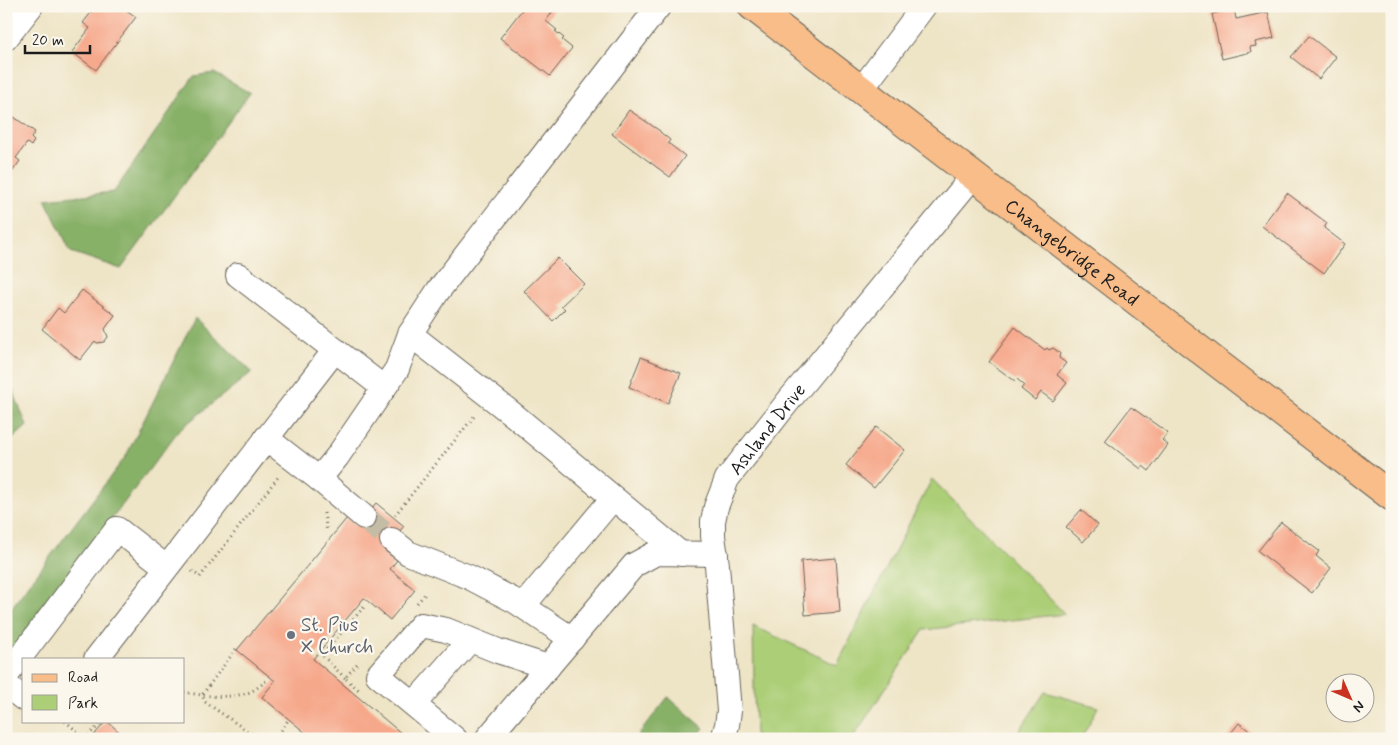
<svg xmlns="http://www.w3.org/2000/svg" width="1398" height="745" font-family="Mynerve,sans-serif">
  <rect width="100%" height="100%" fill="#fbf7ec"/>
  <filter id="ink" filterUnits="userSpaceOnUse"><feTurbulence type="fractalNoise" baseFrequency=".02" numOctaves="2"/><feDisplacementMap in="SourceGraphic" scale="10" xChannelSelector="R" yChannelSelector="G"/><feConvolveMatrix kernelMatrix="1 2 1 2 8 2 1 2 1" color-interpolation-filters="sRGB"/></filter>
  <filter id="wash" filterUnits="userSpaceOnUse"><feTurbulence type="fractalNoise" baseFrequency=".0096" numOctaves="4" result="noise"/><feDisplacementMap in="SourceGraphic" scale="20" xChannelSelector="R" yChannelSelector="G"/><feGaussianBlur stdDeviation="1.12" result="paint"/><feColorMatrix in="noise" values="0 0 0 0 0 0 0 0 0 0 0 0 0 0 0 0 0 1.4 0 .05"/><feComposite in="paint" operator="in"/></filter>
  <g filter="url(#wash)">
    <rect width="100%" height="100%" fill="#eee4c6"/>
    <g fill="#abce76" stroke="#647549">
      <polygon points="932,479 1065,614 924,630 852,739 755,739 753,626 837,665"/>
      <polygon points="1045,692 1098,707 1081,739 1014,739"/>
    </g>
    <g fill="#88b167" stroke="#526642">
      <polygon points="214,73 250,93 121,269 71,252 45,199 114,192 194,76"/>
      <polygon points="195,318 252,372 179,430 6,659 6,615 126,456"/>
      <polygon points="6,373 27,426 6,445"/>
      <polygon points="668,697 704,728 695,739 635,739"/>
    </g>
    <g id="blocks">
      <g fill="#f6a88b">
        <polygon points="96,6 121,6 136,17 96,70 72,52 90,28 83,23"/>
        <polygon points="525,6 547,6 553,11 546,21 557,30 555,31 564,38 562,40 572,48 550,76 500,38"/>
        <polygon points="1234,9 1236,19 1268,12 1274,38 1255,42 1256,46 1250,47 1251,52 1222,59 1212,14"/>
        <polygon points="1309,36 1336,57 1319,79 1291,57"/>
        <polygon points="629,110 660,131 660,132 670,140 668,143 685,156 670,177 612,134"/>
        <polygon points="14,117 35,132 31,138 34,141 31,146 27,143 16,158 20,161 12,172 6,167 6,129"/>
        <polygon points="1287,193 1327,223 1324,228 1345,244 1324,273 1262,226"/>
        <polygon points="558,258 584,284 561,306 565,309 553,321 524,291"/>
        <polygon points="82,290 115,315 105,329 108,337 104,342 97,343 95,341 80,360 42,329 58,308 64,313"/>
        <polygon points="1015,327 1045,350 1047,348 1049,350 1053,348 1060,353 1059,358 1066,363 1057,375 1067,383 1053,401 1041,392 1035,400 1021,389 1024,385 1017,379 1015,381 989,362"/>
        <polygon points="641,357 681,373 668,403 629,387"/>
        <polygon points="1131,407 1168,433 1162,440 1168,445 1149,471 1143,466 1141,469 1105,441"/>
        <polygon points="876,427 905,450 874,488 846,465"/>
        <polygon points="376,503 404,526 384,550 397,560 390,569 415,590 390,620 364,598 313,659 408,739 313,739 262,697 275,681 237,650 347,518 356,526"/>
        <polygon points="1081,510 1098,525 1083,542 1066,527"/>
        <polygon points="1281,522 1319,551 1316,556 1331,568 1312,593 1258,551"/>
        <polygon points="836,558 840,612 805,615 801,561"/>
        <polygon points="106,721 107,721 127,739 91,739"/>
        <polygon points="1239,723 1260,739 1226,739"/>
      </g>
    </g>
  </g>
  <g filter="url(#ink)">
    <use href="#blocks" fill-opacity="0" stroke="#666258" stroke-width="1"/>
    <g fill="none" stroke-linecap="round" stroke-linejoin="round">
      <polyline stroke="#c4bca4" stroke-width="24" stroke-dasharray="24 12" stroke-linecap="butt" points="364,517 392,540"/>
      <defs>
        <g id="minor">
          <polyline points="6,38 31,6"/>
          <polyline points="861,90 924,6"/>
          <polyline points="238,275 384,388"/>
          <polyline points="410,334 515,416 681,554"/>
          <polyline points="266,438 319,479 364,517"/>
          <polyline points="319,479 337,457 397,369 410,334 438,291 659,6"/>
          <polyline points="392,540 408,553 469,577 515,601 572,639"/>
          <polyline points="523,606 613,498"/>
          <polyline points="96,659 335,350"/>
          <polyline points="6,676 117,529 166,567"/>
          <polyline points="6,685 24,699"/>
          <polyline points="414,704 470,640"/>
          <polyline points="455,739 378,675 421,625 446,630 498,651 548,667"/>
          <polyline points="487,739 634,565 656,553 716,554"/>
          <path id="s1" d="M723,739L727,725L729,711L717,565L713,536V521L716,507L727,479L790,399L973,176"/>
        </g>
        <g id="major">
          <path id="s2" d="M752,6L1392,497"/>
        </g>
      </defs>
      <use href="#minor" stroke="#666258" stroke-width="26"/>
      <use href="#major" stroke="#666258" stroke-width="30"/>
      <g stroke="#666258" stroke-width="3" stroke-dasharray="1 4" stroke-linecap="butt">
        <polyline points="324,513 327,532"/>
        <polyline points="395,515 476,414"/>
        <polyline points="192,571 200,577 279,476"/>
        <polyline points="417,603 427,592"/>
        <polyline points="236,649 202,695 205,702 259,739"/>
        <polyline points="357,664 345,678 360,691"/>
        <polyline points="345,678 322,655 365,606"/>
        <path d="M184,692C203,696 228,699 247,693C254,691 261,685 267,680"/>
        <polyline points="65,721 85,738 104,721"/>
        <polyline points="276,739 288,720"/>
      </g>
      <use href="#minor" stroke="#fff" stroke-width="24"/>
      <use href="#major" stroke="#f8bd89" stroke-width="28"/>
    </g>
  </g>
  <circle fill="#6b7280" stroke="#fbf7ec" stroke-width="2" cx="291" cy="635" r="5"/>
  <g text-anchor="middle" stroke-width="4.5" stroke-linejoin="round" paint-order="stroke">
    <g font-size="19" fill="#1c1c1c" stroke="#fbf7ec">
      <text dy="7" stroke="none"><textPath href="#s2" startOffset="404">Changebridge Road</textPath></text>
      <text dy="7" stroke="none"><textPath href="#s1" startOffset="328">Ashland Drive</textPath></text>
    </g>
    <g font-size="19" fill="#5b616d" stroke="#fbf7ec" text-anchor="start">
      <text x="301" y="631">St. Pius<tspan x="301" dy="22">X Church</tspan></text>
    </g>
  </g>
  <rect width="1398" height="745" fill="none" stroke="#fbf7ec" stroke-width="25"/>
  <rect x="22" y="658" width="162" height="65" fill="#fbf7ec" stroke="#a29f99"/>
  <rect x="32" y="674" width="25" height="8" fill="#f8bd89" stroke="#a29f99"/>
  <text x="68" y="682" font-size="15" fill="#1c1c1c">Road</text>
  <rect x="32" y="695" width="25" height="15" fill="#abce76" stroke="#a29f99"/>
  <text x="68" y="708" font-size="15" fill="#1c1c1c">Park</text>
  <g transform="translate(1350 698) rotate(135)"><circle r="24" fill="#fbf7ec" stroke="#a29f99"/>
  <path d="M0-4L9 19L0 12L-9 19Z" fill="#c8321e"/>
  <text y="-8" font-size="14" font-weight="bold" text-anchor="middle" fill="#1c1c1c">N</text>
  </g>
  <path d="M25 45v8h65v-8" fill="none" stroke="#1c1c1c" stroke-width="2.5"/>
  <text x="32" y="45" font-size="15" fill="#1c1c1c" stroke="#fbf7ec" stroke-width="4" paint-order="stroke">20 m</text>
</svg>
